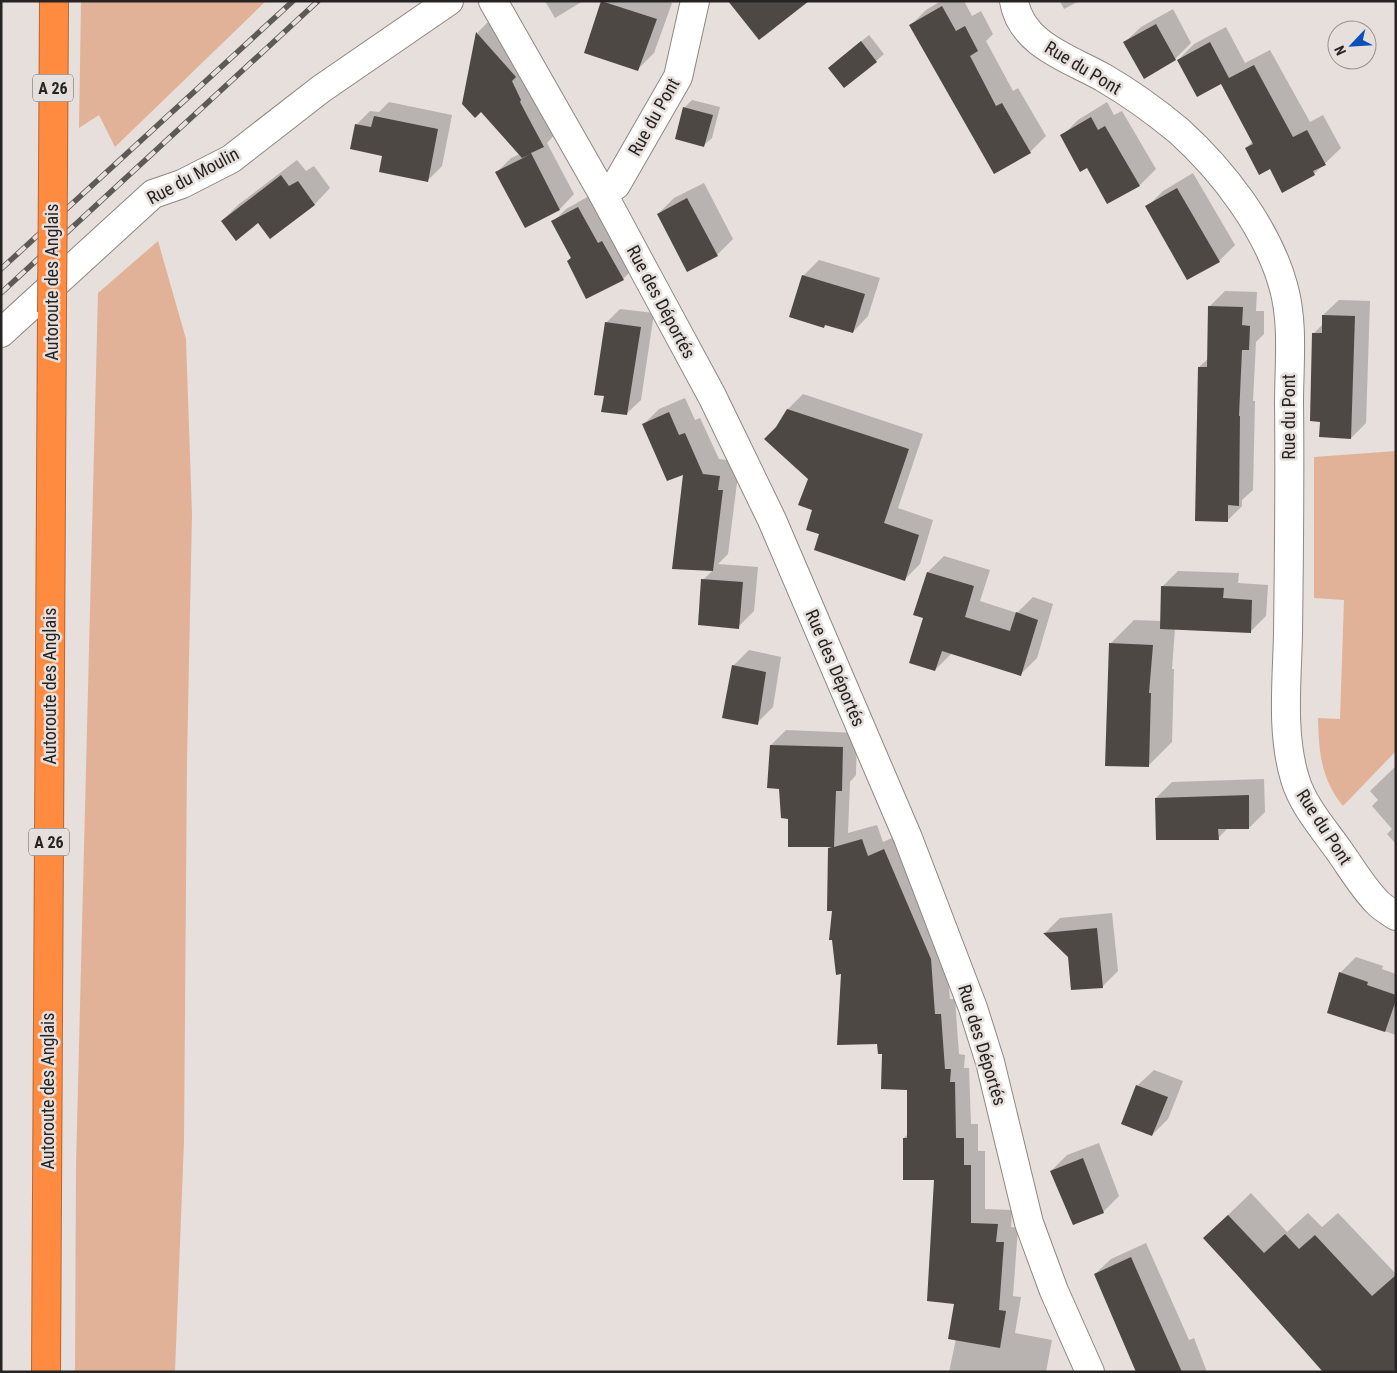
<svg xmlns="http://www.w3.org/2000/svg" width="1397" height="1373" font-family="'Roboto Condensed',sans-serif">
  <rect width="100%" height="100%" fill="#e6dfdc"/>
  <g fill="#e2b298">
    <polygon points="81,1 266,1 115,147 99,115 79,128"/>
    <polygon points="158,241 186,339 192,514 187,761 184,1141 175,1372 75,1372 76,1165 98,293"/>
    <path d="M1396,451V751L1343,806C1321,779 1319,753 1318,718L1340,719L1344,600L1314,598V457Z"/>
  </g>
  <g fill="#0003">
    <polygon points="545,1 583,1 555,18"/>
    <polygon points="602,1 667,1 672,3 654,53 638,69 585,52"/>
    <polygon points="941,1 964,1 972,16 981,11 993,34 986,41 1013,91 1018,88 1046,136 1030,152 994,172 910,26 926,10"/>
    <polygon points="1060,1 1079,1 1064,9"/>
    <polygon points="1173,9 1191,43 1175,59 1125,42 1141,27"/>
    <polygon points="491,19 557,132 547,143 574,194 560,209 526,226 497,172 511,158 520,154 481,111 463,104 478,32"/>
    <polygon points="1226,27 1245,63 1270,50 1310,122 1323,115 1341,148 1314,174 1270,168 1246,148 1253,141 1221,82 1178,60 1194,44"/>
    <polygon points="869,35 884,54 876,61 829,68"/>
    <polygon points="692,100 720,107 712,138 704,145 684,108"/>
    <polygon points="389,102 452,115 442,166 428,180 384,155 356,125 370,111 379,112"/>
    <polygon points="1107,102 1114,115 1122,111 1156,169 1140,185 1108,203 1088,167 1062,136 1078,120"/>
    <polygon points="297,160 306,171 314,166 330,188 315,204 270,237 259,222 222,221 238,205"/>
    <polygon points="1193,173 1235,245 1219,261 1147,207 1163,191"/>
    <polygon points="704,183 733,239 717,255 688,270 658,214 674,198"/>
    <polygon points="591,195 636,266 623,279 568,261 572,257 553,222 566,209"/>
    <polygon points="819,260 880,278 868,316 853,332 826,324 824,326 803,276"/>
    <polygon points="1225,291 1257,292 1256,311 1264,311 1264,334 1256,342 1253,401 1255,401 1253,490 1242,500 1242,506 1227,521 1199,367 1209,358 1210,306"/>
    <polygon points="1339,300 1370,301 1366,423 1351,438 1321,420 1314,333 1323,324 1323,315"/>
    <polygon points="620,309 654,313 641,400 626,414 605,395 606,323"/>
    <polygon points="803,394 923,434 898,508 933,520 920,564 905,579 820,534 814,509 809,479 788,409"/>
    <polygon points="685,398 695,420 700,418 719,459 734,461 733,475 738,475 728,554 718,564 758,567 754,611 738,627 703,580 713,570 685,473 644,424 659,409"/>
    <polygon points="944,556 990,570 980,601 1017,613 1033,597 1053,604 1037,658 1021,674 952,653 935,670 924,617 915,614 928,572"/>
    <polygon points="1178,571 1239,573 1238,583 1268,585 1266,616 1250,632 1175,628 1172,669 1174,669 1172,742 1148,766 1110,644 1134,620 1161,621 1162,587"/>
    <polygon points="749,650 781,657 773,707 757,723 733,666"/>
    <polygon points="786,730 857,733 856,775 850,782 848,833 877,825 883,842 899,835 945,944 950,999 955,999 959,1054 965,1055 964,1068 969,1068 971,1124 978,1124 978,1151 985,1151 985,1209 1012,1210 1011,1227 1018,1228 1013,1296 1021,1297 1015,1333 1052,1340 1046,1372 949,1372 956,1339 955,1303 936,1179 904,1138 908,1134 909,1088 879,1043 842,973 833,910 830,849 833,846 790,817 780,788 771,745"/>
    <polygon points="1396,766 1396,844 1387,834 1392,829 1372,806 1378,800 1370,791"/>
    <polygon points="1264,779 1265,812 1249,828 1228,828 1218,838 1156,798 1172,782"/>
    <polygon points="1112,913 1118,971 1102,987 1045,933 1060,918"/>
    <polygon points="1356,957 1383,966 1382,969 1396,974 1396,1035 1329,1012 1340,973"/>
    <polygon points="1154,1070 1183,1081 1168,1119 1152,1135 1123,1123 1138,1085"/>
    <polygon points="1099,1143 1119,1196 1103,1212 1051,1171 1067,1155"/>
    <polygon points="1251,1193 1287,1232 1308,1213 1322,1227 1338,1213 1396,1274 1396,1372 1319,1372 1322,1369 1204,1238"/>
    <polygon points="1146,1243 1189,1340 1194,1338 1207,1372 1137,1372 1095,1274 1111,1259"/>
  </g>
  <g fill="#4e4845">
    <polygon points="601,1 657,19 638,71 584,53"/>
    <polygon points="728,1 809,1 759,40"/>
    <polygon points="942,6 956,31 965,26 978,51 970,56 996,106 1002,103 1031,153 994,174 909,25"/>
    <polygon points="1156,24 1176,60 1144,79 1123,42"/>
    <polygon points="476,32 516,77 512,81 521,100 520,102 544,147 531,153 560,210 525,228 495,172 531,154 522,158 481,112 475,118 462,104"/>
    <polygon points="861,41 877,62 844,88 828,68"/>
    <polygon points="1210,42 1229,78 1254,65 1293,137 1307,130 1326,165 1313,171 1315,175 1282,193 1270,169 1259,175 1245,148 1253,144 1221,84 1197,97 1177,60"/>
    <polygon points="683,107 713,115 704,147 675,139"/>
    <polygon points="374,116 438,129 428,182 379,172 382,156 350,149 355,124 371,127"/>
    <polygon points="1091,117 1098,130 1105,126 1140,186 1107,204 1087,168 1080,172 1060,135"/>
    <polygon points="281,175 289,186 298,181 315,205 270,239 258,223 236,241 221,221"/>
    <polygon points="1177,188 1220,262 1187,280 1145,206"/>
    <polygon points="687,198 718,256 687,272 657,214"/>
    <polygon points="578,207 598,243 602,241 624,280 586,299 567,261 571,258 551,221"/>
    <polygon points="802,275 865,294 853,333 825,325 824,328 789,317"/>
    <polygon points="1208,306 1243,307 1242,325 1250,326 1249,350 1242,350 1239,416 1240,416 1239,506 1228,505 1228,522 1195,521 1198,367 1207,367"/>
    <polygon points="1322,315 1355,316 1351,439 1319,437 1320,422 1310,421 1312,333 1322,333"/>
    <polygon points="605,322 641,327 627,415 601,412 604,396 594,395"/>
    <polygon points="787,409 909,449 884,523 919,535 905,581 814,550 819,534 806,530 812,510 798,505 808,479 764,439 776,427"/>
    <polygon points="669,412 679,435 685,433 703,474 720,476 718,490 723,490 713,571 672,569 683,475 667,481 642,424"/>
    <polygon points="927,572 974,586 965,617 1010,631 1016,612 1038,620 1021,676 942,651 935,671 909,663 923,618 913,615"/>
    <polygon points="701,579 743,582 739,629 698,625"/>
    <polygon points="1161,586 1224,588 1223,598 1252,600 1251,633 1160,629"/>
    <polygon points="1109,643 1153,645 1149,693 1151,693 1149,767 1105,766"/>
    <polygon points="732,665 766,672 758,725 722,718"/>
    <polygon points="770,745 843,747 842,791 836,791 834,847 862,839 868,856 884,849 931,959 935,1014 941,1014 945,1069 951,1069 950,1082 955,1082 956,1138 964,1138 964,1165 971,1165 971,1223 998,1224 996,1242 1004,1242 999,1310 1006,1311 1000,1348 948,1339 954,1304 927,1301 934,1180 903,1180 903,1138 907,1138 907,1090 881,1089 882,1054 878,1054 877,1044 837,1045 841,974 836,975 832,940 829,940 832,911 827,911 828,848 832,847 788,847 788,819 781,818 779,789 767,788"/>
    <polygon points="1249,795 1249,829 1218,829 1219,840 1156,840 1155,798"/>
    <polygon points="1097,928 1103,988 1071,990 1068,957 1043,933"/>
    <polygon points="1339,972 1368,982 1367,985 1396,995 1396,1000 1385,1032 1327,1013"/>
    <polygon points="1136,1085 1168,1097 1152,1136 1121,1124"/>
    <polygon points="1083,1158 1104,1213 1073,1225 1050,1171"/>
    <polygon points="1228,1215 1264,1253 1285,1234 1299,1249 1315,1235 1372,1296 1396,1275 1396,1372 1323,1372 1239,1277 1203,1238"/>
    <polygon points="1131,1257 1145,1289 1182,1372 1136,1372 1094,1274"/>
  </g>
  <g fill="none" stroke-linecap="round" stroke-linejoin="round">
    <defs>
      <g id="minor">
        <path d="M1014,1C1021,45 1071,59 1104,78C1130,93 1156,112 1179,131C1223,171 1267,228 1283,285C1294,322 1289,365 1289,403C1290,480 1289,557 1288,634C1287,681 1281,733 1295,779C1303,806 1324,829 1340,852C1352,869 1363,888 1378,903C1383,908 1390,912 1396,916"/>
        <polyline points="603,194 616,185 678,77 695,1"/>
        <polyline points="1,333 153,194 182,184 231,159 321,89 449,1"/>
      </g>
      <polyline id="tertiary" points="493,1 603,194 645,272 712,396 772,520 908,838 973,1008 990,1062 1029,1223 1054,1291 1090,1372"/>
      <g id="motorway">
        <polyline points="53,174 54,1"/>
        <polyline points="46,1372 52,312"/>
      </g>
    </defs>
    <use href="#minor" stroke="#8e8784" stroke-width="30"/>
    <use href="#tertiary" stroke="#8e8784" stroke-width="30"/>
    <use href="#motorway" stroke="#b36736" stroke-width="30"/>
    <use href="#minor" stroke="#fff" stroke-width="28"/>
    <use href="#tertiary" stroke="#fff" stroke-width="28"/>
    <use href="#motorway" stroke="#ff8b41" stroke-width="28"/>
    <defs>
      <g id="rail">
        <polyline points="1,269 293,1"/>
        <polyline points="1,293 318,1"/>
      </g>
    </defs>
    <use href="#rail" stroke="#5c5957" stroke-width="5.5"/>
    <use href="#rail" stroke="#e6dfdc" stroke-width="4" stroke-dasharray="11" stroke-linecap="butt"/>
    <defs>
      <polyline id="motorway-bridge" points="52,312 53,174"/>
    </defs>
    <use href="#motorway-bridge" stroke="#b36736" stroke-width="30" stroke-linecap="butt"/>
    <use href="#motorway-bridge" stroke="#ff8b41" stroke-width="28"/>
  </g>
  <g text-anchor="middle" stroke-width="5" stroke-linejoin="round" paint-order="stroke">
    <g fill="#e6dfdc" stroke="#605c5a" stroke-width="1">
      <rect x="33" y="74.5" width="40" height="27" rx="4"/>
      <rect x="29" y="828.5" width="40" height="27" rx="4"/>
    </g>
    <g font-size="16" font-weight="bold" fill="#262423">
      <text x="53" y="94">A 26</text>
      <text x="49" y="848">A 26</text>
    </g>
    <g font-size="18" fill="#262423" stroke="#e6dfdc">
      <text transform="translate(1083 68) rotate(31)" y="6">Rue du Pont</text>
      <text transform="translate(654 117) rotate(-61)" y="6">Rue du Pont</text>
      <text transform="translate(193 176) rotate(-28)" y="6">Rue du Moulin</text>
      <text transform="translate(52 282) rotate(-90)" y="6">Autoroute des Anglais</text>
      <text transform="translate(661 302) rotate(62)" y="6">Rue des Déportés</text>
      <text transform="translate(1289 417) rotate(-90)" y="6">Rue du Pont</text>
      <text transform="translate(835 668) rotate(67)" y="6">Rue des Déportés</text>
      <text transform="translate(50 686) rotate(-90)" y="6">Autoroute des Anglais</text>
      <text transform="translate(1324 827) rotate(57)" y="6">Rue du Pont</text>
      <text transform="translate(982 1045) rotate(73)" y="6">Rue des Déportés</text>
      <text transform="translate(48 1091) rotate(-90)" y="6">Autoroute des Anglais</text>
    </g>
  </g>
  <rect width="1397" height="1373" fill="none" stroke="#262423" stroke-width="5"/>
  <g transform="translate(1352 45) rotate(245)"><circle r="24" fill="#e6dfdc" stroke="#999492"/>
  <path d="M0-4L9 19L0 12L-9 19Z" fill="#0a50ba"/>
  <text y="-8" font-size="14" font-weight="bold" text-anchor="middle" fill="#262423">N</text>
  </g>
</svg>
